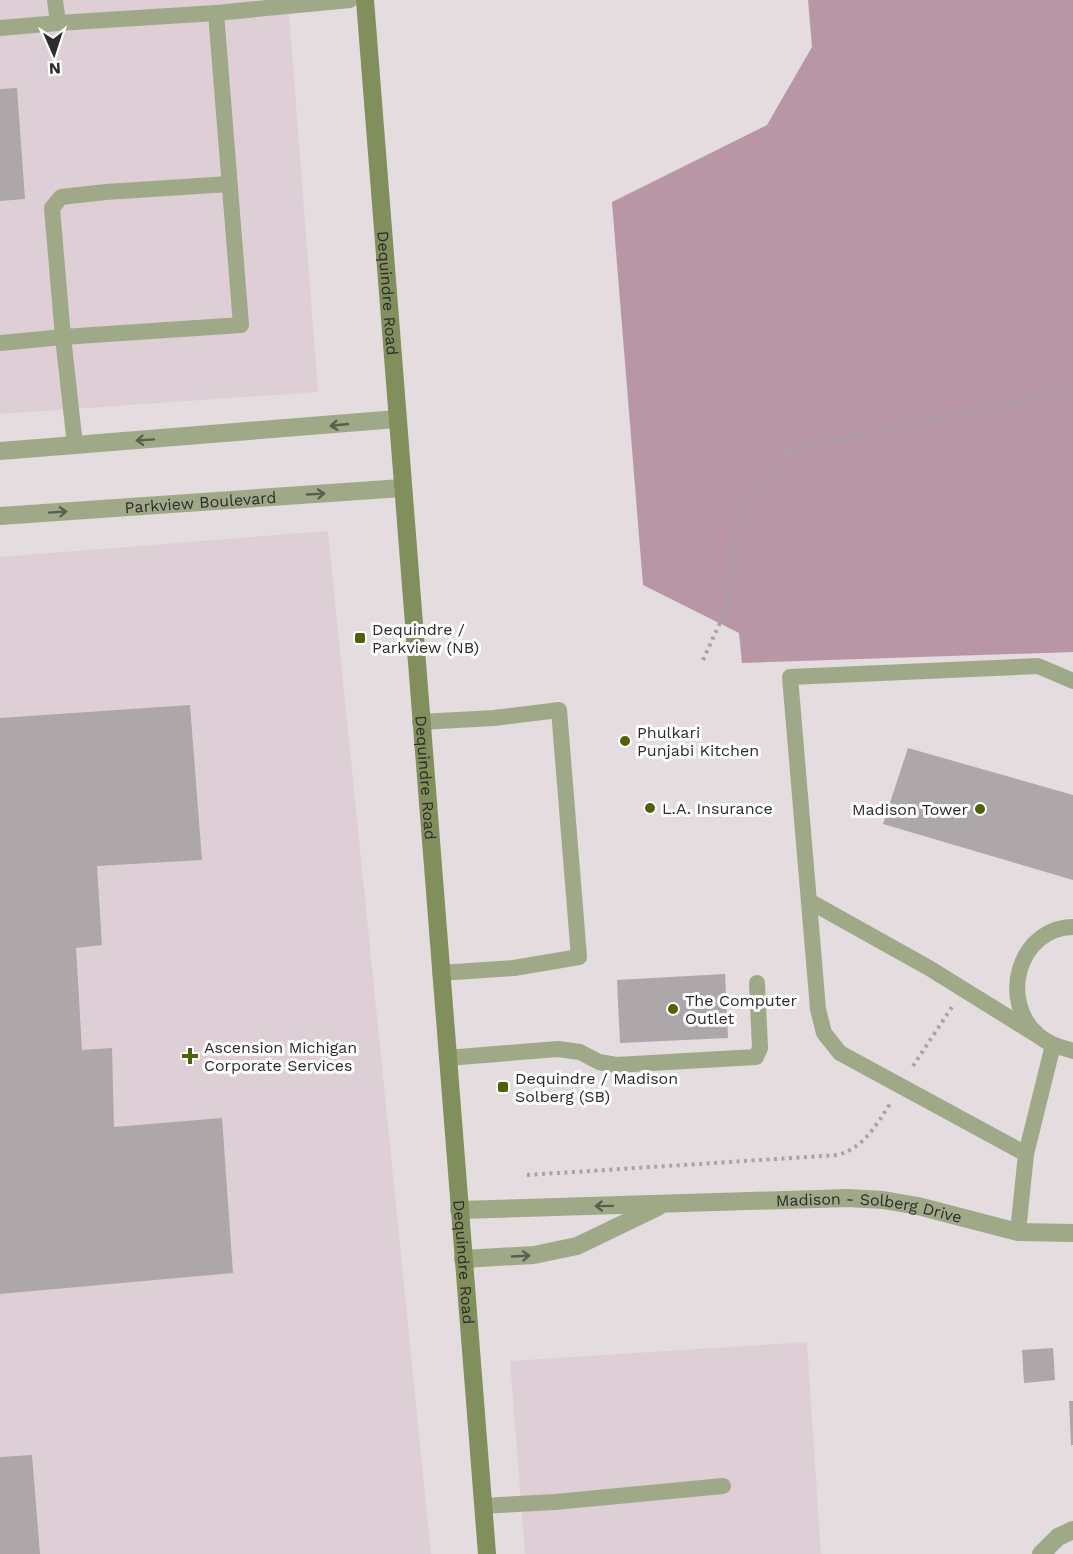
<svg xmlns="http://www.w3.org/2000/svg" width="1073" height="1554" font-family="'Work Sans',sans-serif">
  <rect width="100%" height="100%" fill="#e4dcdf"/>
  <g fill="#decfd6">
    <polygon points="0,0 288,0 318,392 0,414"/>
    <polygon points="328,531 431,1554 0,1554 0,557"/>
    <polygon points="807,1342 821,1554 525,1554 510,1361"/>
  </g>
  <polygon fill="#b996a6" points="808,0 1073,0 1073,652 742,663 739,633 643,585 612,202 767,125 812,47"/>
  <g fill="#aea7aa">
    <polygon points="17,88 25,199 0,201 0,89"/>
    <polygon points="190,705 202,860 97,866 102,945 76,948 82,1050 112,1048 114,1127 222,1118 233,1273 0,1294 0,718"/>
    <polygon points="908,748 1073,795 1073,880 883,824"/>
    <polygon points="725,974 728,1038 620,1043 617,980"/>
    <polygon points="1053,1348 1055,1380 1024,1383 1022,1350"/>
    <polygon points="1069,1401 1073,1401 1073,1445 1071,1445"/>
    <polygon points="32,1455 40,1554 0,1554 0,1457"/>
  </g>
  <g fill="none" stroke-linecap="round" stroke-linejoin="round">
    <g stroke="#a9a3a5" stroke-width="4" stroke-dasharray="3 4.5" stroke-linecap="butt">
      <polyline points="703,660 728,605 734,539 750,492 792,449 1073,390"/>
      <polyline points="913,1066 952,1007"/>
      <path d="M527,1175L838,1155C864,1147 875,1127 890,1104"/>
    </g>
    <g stroke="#9fa988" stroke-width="16">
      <polyline points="55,0 58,23 216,13 241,325 63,337 52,208 61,197 106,192 229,184"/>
      <polyline points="216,13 350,0"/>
      <polyline points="0,28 58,23"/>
      <polyline points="0,343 63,337 75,445"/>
      <polyline points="420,722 494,718 559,710 579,957 514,968 440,973"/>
      <polyline points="809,901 929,968 1053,1045 1026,1154"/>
      <path d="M1073,927C1018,928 998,1002 1039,1036C1049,1045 1061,1047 1073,1051"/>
      <polyline points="447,1058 558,1049 580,1052 599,1062 616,1065 756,1057 760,1048 757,983"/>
      <polyline points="1018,1232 1026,1154 840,1053 824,1033 818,1009 790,677 1038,666 1073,681"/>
      <polyline points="483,1506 555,1502 723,1486"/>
    </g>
    <g stroke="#9fa988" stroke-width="18">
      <polyline points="0,451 397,419"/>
      <path id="s1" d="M0,516L402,488"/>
      <path id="s2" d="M459,1210L848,1198L883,1200L918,1206L1018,1232L1073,1233"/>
      <polyline points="463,1259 534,1255 577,1246 658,1207"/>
      <polyline points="1041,1554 1058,1537 1073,1530"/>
    </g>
    <path stroke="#808f5c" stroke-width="18" id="s3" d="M365,0L487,1554"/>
  </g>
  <defs><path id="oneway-shaft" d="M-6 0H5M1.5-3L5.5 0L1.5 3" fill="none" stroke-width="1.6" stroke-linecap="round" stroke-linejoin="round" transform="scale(1.5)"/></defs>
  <g stroke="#5b5d51">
    <use href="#oneway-shaft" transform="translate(339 425) rotate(174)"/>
    <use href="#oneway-shaft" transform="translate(145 440) rotate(176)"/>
    <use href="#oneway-shaft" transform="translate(316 494) rotate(-3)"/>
    <use href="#oneway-shaft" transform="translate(58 512) rotate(-4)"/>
    <use href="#oneway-shaft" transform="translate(604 1206) rotate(179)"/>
    <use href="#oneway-shaft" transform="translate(521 1256) rotate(-3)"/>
  </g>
  <g fill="#506209" stroke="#fff" stroke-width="2">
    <rect x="354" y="632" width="12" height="12" rx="3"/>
    <circle cx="625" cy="741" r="6"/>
    <circle cx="650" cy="808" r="6"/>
    <circle cx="980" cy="809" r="6"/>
    <circle cx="673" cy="1009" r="6"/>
    <path d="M187 1047h6v6h6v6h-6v6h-6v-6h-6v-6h6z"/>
    <rect x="497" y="1081" width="12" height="12" rx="3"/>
  </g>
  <g text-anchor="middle" stroke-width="6" stroke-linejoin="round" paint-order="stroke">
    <g font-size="16" fill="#2e2b2c" stroke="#fff">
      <text dy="6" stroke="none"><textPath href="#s3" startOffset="294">Dequindre Road</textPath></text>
      <text dy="6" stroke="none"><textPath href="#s1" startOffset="201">Parkview Boulevard</textPath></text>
      <text dy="6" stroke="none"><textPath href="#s3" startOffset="780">Dequindre Road</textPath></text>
      <text dy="6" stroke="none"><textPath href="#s2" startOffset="411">Madison - Solberg Drive</textPath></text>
      <text dy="6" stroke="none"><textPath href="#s3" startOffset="1266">Dequindre Road</textPath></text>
    </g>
    <g font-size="16" fill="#2e2b2c" stroke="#fff" text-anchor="start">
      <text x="372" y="635">Dequindre /<tspan x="372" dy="18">Parkview (NB)</tspan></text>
      <text x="637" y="738">Phulkari<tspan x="637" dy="18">Punjabi Kitchen</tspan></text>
      <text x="662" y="814">L.A. Insurance</text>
      <text x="968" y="815" text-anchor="end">Madison Tower</text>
      <text x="685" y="1006">The Computer<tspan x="685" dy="18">Outlet</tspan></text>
      <text x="204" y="1053">Ascension Michigan<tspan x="204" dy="18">Corporate Services</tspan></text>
      <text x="515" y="1084">Dequindre / Madison<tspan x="515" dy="18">Solberg (SB)</tspan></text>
    </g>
  </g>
  <g transform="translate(54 54) rotate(177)" stroke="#ffffff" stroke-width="4.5" paint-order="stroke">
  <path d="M0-4.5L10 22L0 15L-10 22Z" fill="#2e2b2c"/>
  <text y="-9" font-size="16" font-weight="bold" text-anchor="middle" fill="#2e2b2c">N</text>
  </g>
</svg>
